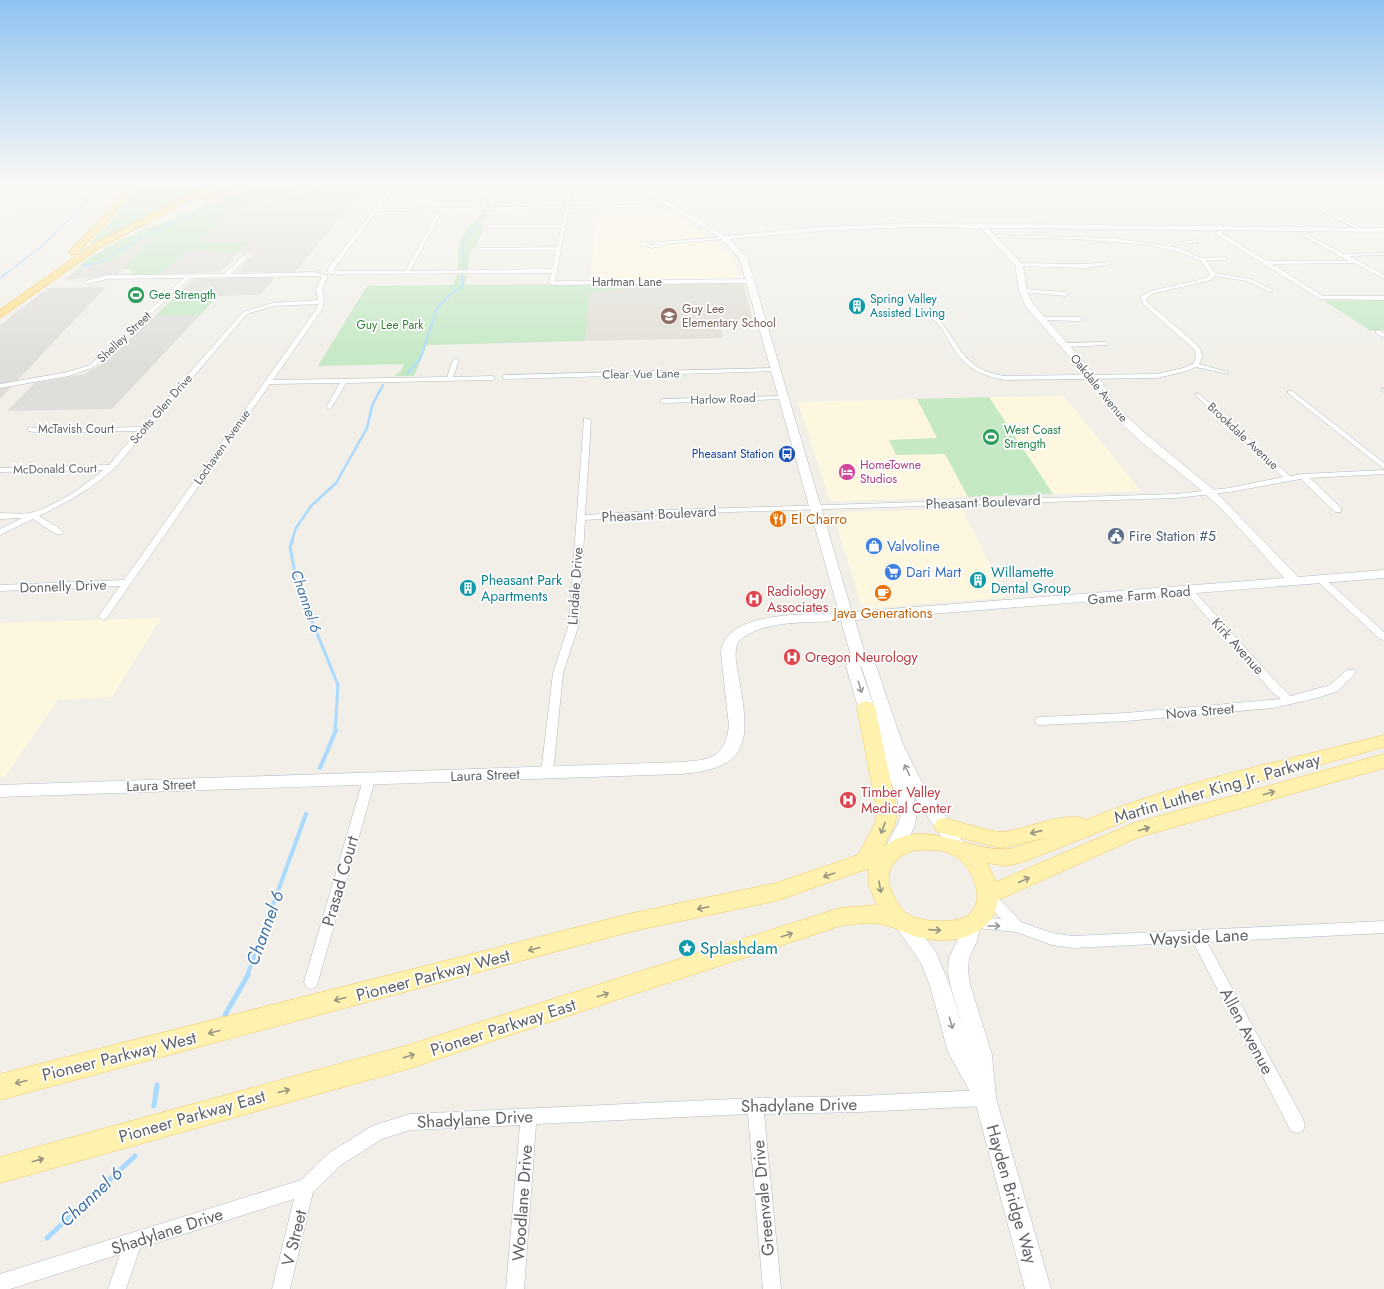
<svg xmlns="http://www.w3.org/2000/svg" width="1384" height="1289" font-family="Jost,sans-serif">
  <rect width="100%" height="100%" fill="#f1efe8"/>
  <g fill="#fef7e0">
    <polygon points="644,194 654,202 641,205 615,206 615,199 620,198 620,195"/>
    <polygon points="656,207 662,208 719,243 733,257 740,277 733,279 590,280 597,215 613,215 613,208"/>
    <polygon points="1064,396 1141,491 1053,494 989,397"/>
    <polygon points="917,399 937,438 889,440 896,455 945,454 968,497 837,501 829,499 798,402"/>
    <polygon points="962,509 1007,597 871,608 861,604 834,517 836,514 842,512"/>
    <polygon points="161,618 112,697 58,700 5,777 0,777 0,623"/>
  </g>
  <g fill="#e0deda">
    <polygon points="331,184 368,184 295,272 237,272 248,259 256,255 254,252 240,253 251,242 197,242 233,210"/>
    <polygon points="144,239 151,239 117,275 63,280 79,268 111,262"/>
    <polygon points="187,251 217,251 214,254 237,254 233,257 234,260 220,272 160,274"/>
    <polygon points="275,277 260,295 218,296 214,300 171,301 191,281 195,279"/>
    <polygon points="106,287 63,332 0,399 0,325 48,288"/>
    <polygon points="200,315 112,409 7,411 35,383 85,374 104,363 155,316"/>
  </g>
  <polygon fill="#e1ded6" points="743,282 753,321 719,322 723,338 585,341 590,293 621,289 621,284"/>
  <g fill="#c5e8c5">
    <polygon points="140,184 212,184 94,243 90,243 108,225"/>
    <path d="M261,184H326L233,210L198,242L252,241L237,254H214L217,251H187L160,274L129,275L132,272L128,269H123L151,239H144L111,262L79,268C83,261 91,257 98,253C124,236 152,227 181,215C208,205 232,193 261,184Z"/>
    <path d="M483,210H492L482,225L484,228L476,247L471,250L468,270H458C458,259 457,245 462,235C468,225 478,220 483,210Z"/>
    <polygon points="457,275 468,275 464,285 621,284 621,289 590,293 585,341 427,345 414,376 394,376 401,371 404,364 318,366 367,286 453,285"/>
    <polygon points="214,300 200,315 155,316 171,301"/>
    <polygon points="1384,300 1384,330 1371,331 1324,301"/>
    <polygon points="989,397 1051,491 1053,494 968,497 945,454 896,455 889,440 937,438 917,399"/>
  </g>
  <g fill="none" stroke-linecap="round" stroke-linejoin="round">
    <g stroke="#aadaff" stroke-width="1.5">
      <polyline points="476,187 478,184"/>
      <polyline points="475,192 488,202 488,207"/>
      <polyline points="82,266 102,262 147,234 268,184"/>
      <polyline points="464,271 463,248 464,241 488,209"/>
      <polyline points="4,275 41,247 73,216 99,184"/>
    </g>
    <g stroke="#aadaff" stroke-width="2">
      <polyline points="0,278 5,274"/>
      <polyline points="408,373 420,359 437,308 452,293 463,286 462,274"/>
      <polyline points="380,391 383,385"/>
    </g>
    <polyline stroke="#aadaff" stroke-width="2.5" points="292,540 296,528 311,506 336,483 367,428 372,406 380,390"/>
    <polyline stroke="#aadaff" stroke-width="3" points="293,539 290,547 297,584 338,685 335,731"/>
    <g stroke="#aadaff" stroke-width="4">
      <polyline points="320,768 336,730"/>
      <polyline points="247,976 306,814"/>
    </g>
    <g stroke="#aadaff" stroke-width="5">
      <polyline points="225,1015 248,975"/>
      <polyline points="154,1106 157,1085"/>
      <polyline points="47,1238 135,1156"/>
    </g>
    <defs>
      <g id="street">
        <polygon points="15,184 13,185 0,187 0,185"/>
        <polygon points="32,184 37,184 0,220 0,216"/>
        <path d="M393,184H397L393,189L645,187L644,189L573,190L570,206L643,205L666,203L668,204L643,207L569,208L555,281L750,279L753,281L750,283L552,285L549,283L551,273L330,274L327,270L387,192H367L366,190H389ZM569,190L565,206L379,209L391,192ZM565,208L561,225H488L486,226L488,227H561L557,247L479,248L477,249L479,250H556L552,269L410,271L443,210ZM439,210L405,271H334L333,270L377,211Z"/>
        <polygon points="1269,184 1275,184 1365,230 1361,231"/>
        <polygon points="1219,231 1223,231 1222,233 1267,261 1349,261 1300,234 1302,232 1344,254 1384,253 1384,255 1349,256 1384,275 1384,279 1355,263 1272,264 1323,296 1384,296 1384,300 1320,299 1216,234 1216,232"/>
        <path d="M992,235L1113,238L1165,246L1167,244L1196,240L1198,242L1168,246L1182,249L1201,258L1227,257L1225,260H1206L1215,273L1250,279L1273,290L1270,292L1247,281L1214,276L1211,280L1155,293L1146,298L1148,303L1194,342L1201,350L1202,358L1199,364L1228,372V374L1196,367L1187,371L1157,378L1005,380C976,374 964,367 949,341C945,334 941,326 935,321C923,311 909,317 900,311C904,308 910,310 915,310C947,312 950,344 971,362C981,371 993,374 1005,376L1157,374L1183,368L1193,364L1196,358L1195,350L1144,305L1140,297L1151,291L1207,278L1210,274L1201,261L1179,252L1149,245L1076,239L990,237Z"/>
        <path d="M724,237L726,239L663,244V246L651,248L641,245L642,242H659ZM650,243L657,244L651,246L646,244Z"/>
        <path d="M245,254L247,257L231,274L315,272L328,276L322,289L324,298L323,308L273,380L447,377L453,360L456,358L459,360L453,377L492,376L495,378L492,380L346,383L332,407L329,409L326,407L340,383L270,384L106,619L103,620L98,617L120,586L0,591V585L124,580L317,308L318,304L273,306L247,314L114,469C88,491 69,501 39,516L62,530L63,532L62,534H56L33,519L0,535V529L22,518L0,519V513C10,513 25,515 34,512C60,503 83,487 103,470L0,472V468L109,465L138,431L42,433L28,431V427L42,429L142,427L243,312L273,303L318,300L316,289L322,277L315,276L190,278L94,367L69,376L0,388V384L68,372L90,365L184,278L107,279L87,284L85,283V281L107,275L225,274Z"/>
        <polygon points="1019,263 1086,264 1109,262 1112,264 1086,268 1017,266"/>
        <polygon points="1023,289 1066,292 1069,294 1066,296 1021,292 1020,291"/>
        <polygon points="1041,317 1080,317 1083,319 1080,321 1039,320 1039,318"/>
        <polygon points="1378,330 1384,333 1384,338 1376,333 1376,331"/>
        <polygon points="1106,342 1108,343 1108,345 1064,347 1061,345 1064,343"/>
        <polygon points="776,368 778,369 778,371 505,379 502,377 505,375"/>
        <polygon points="1383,388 1384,392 1381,391 1381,389"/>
        <polygon points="1288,391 1292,391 1384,463 1384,469 1288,393"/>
        <polygon points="1198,393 1290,476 1303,474 1384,470 1384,474 1310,478 1341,508 1341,512 1335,512 1301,479 1229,492 1176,498 667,514 585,520 579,624 563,673 553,773 551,776 547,777 543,776 541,773 553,673 569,624 584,418 591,420 585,515 667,510 1176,494 1229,488 1283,477 1196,396 1195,395"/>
        <polygon points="784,396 787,398 786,399 663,403 660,401 663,399"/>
        <polygon points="1320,576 1323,577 1384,632 1384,640 1380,639 1317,581 1315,579 1317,577"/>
        <polygon points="1189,588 1192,589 1280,686 1291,696 1330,685 1347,670 1355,670 1356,672 1338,691 1317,698 1273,708 1126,721 1040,725 1036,724 1035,721 1036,718 1040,717 1126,713 1281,699 1272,692 1186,593 1184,591 1186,589"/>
        <polygon points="369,776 373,777 375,780 318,982 316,987 311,989 306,987 304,982 363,780 365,777"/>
        <polygon points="989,891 994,893 1021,922 1052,933 1073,936 1384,921 1384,933 1207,942 1303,1119 1305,1125 1303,1131 1297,1133 1291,1131 1193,942 1073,948 1052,945 1016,932 968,927 966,923 968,919 973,917 1001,919 982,897 984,893"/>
        <polygon points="985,1090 991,1092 993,1098 991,1104 985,1106 859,1112 764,1114 781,1289 763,1289 748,1114 536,1124 524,1289 506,1289 520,1125 410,1130 382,1139 341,1165 313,1192 290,1289 272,1289 294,1199 140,1248 126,1289 108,1289 120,1254 10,1289 0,1289 0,1274 301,1180 329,1153 372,1126 410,1114 755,1098 859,1096"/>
      </g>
      <g id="secondary">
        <path d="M638,184H645L672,204L725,236L820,227L913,223L1384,228V232L988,228L1023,265L1027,291L1033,304L1104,385L1112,400L1120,410L1146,434L1214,490L1298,577L1384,570V578L855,620L865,654L876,666L902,742L919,777L967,848L964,853L958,855L952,853L912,793C922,823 913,830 898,856L892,858L886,856L883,851L899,822L900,812L896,794L858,707L846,666L851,656L841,621C811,623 760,619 738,642C733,653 737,667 739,679C750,740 751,769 680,774L0,797V785L680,762C709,760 725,759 729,726L721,653C724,610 809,615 839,613L740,260C717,224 668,215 638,184ZM913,227L981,228L1015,265L1019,291L1026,307L1097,388C1119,433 1169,461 1205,494C1234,519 1258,550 1284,578L852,612L748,260L730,239L820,231ZM860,666L862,668L878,718Z"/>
        <polygon points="1351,184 1360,184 1384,195 1384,199"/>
        <polygon points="901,913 908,915 936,952 950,986 964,1032 950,984 948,971 949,958 957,941 964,918 971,916 978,918 981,924 977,941 969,958 968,971 970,984 992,1055 996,1098 1051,1289 1025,1289 975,1101 948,1052 930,986 921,963 892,921 894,915"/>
      </g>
      <path id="primary" d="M866,701L872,703L875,707L897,811L895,824L883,847C923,815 966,852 1009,849L1048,837L1001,848L937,832L934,826L937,820L944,818C957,821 990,832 1002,832C1022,831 1069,809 1086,820C1180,781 1285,761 1384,735V747L1149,812L1026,861L1007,866L987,863L996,882L1134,823L1384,754V768L1139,837L998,900C992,939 950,945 917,937C905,933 893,926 880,924C866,922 853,924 840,926L408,1069L0,1183V1157L408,1045L840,908L877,905L869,885V869L864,870L776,901L633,931L0,1100V1074L633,913L776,883L858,855L875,824L877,811L857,707L860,703ZM916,850C927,850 943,849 953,855C976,867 992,913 956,920C942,922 920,922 908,914C903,912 899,905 896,900C881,877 890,856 916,850Z"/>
      <g id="highway">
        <polygon points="130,184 137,184 106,224 76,254 70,254 70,250 100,220"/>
        <polygon points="210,184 219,184 98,249 0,318 0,310 92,245"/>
        <polygon points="239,184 250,184 207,200 200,198"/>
      </g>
    </defs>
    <use href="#street" stroke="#b5b8bc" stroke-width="1"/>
    <use href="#secondary" stroke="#b6babf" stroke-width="1"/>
    <use href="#primary" stroke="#f2c960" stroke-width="1"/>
    <use href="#highway" stroke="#f9ab00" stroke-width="1"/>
    <use href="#street" fill="#fff" fill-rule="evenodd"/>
    <use href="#secondary" fill="#fff" fill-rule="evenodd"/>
    <use href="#primary" fill="#fff2af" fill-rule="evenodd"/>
    <use href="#highway" fill="#fde293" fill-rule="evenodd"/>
  </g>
  <defs><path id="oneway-shaft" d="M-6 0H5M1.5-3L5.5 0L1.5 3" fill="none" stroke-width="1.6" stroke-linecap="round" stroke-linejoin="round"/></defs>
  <g stroke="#979a9d">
    <use href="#oneway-shaft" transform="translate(860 687) rotate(73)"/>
    <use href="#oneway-shaft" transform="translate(907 770) rotate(-116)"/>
    <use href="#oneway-shaft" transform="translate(994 926)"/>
    <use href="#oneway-shaft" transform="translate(951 1023) rotate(74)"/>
  </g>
  <g stroke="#979581">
    <use href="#oneway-shaft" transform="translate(1269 793) rotate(-16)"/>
    <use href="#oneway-shaft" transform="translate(883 828) rotate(111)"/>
    <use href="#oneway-shaft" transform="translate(1144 829) rotate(-16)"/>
    <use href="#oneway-shaft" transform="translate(1036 832) rotate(167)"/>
    <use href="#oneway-shaft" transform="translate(829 875) rotate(161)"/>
    <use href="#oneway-shaft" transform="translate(1024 880) rotate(-24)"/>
    <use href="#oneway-shaft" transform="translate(880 887) rotate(80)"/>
    <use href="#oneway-shaft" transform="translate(703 908) rotate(168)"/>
    <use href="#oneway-shaft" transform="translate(935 930) rotate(4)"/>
    <use href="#oneway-shaft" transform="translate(787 935) rotate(-18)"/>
    <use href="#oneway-shaft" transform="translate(534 949) rotate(165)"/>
    <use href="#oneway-shaft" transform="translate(603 995) rotate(-18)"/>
    <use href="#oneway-shaft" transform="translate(340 999) rotate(165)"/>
    <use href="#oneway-shaft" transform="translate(214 1032) rotate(165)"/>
    <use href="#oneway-shaft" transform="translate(409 1056) rotate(-17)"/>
    <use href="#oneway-shaft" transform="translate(21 1082) rotate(166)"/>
    <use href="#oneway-shaft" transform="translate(284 1091) rotate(-15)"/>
    <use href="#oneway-shaft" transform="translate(38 1160) rotate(-16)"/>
  </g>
  <linearGradient id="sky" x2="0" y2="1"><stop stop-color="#8fc3f1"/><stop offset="0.5" stop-color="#f9f8f5"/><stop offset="1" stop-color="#f9f8f5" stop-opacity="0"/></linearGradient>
  <rect width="1384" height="365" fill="url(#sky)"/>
  <defs>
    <symbol id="stadium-disc" viewBox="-11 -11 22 22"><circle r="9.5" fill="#2e9e5b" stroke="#fff"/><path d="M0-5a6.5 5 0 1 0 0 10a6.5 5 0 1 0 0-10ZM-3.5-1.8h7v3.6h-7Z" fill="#fff"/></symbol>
    <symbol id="building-disc" viewBox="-11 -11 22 22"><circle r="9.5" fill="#0f9aa8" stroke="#fff"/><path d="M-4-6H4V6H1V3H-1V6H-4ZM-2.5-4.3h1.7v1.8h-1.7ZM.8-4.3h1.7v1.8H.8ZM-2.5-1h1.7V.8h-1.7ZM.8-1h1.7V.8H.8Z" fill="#fff"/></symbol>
    <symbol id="school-disc" viewBox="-11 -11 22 22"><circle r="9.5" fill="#8d6e63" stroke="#fff"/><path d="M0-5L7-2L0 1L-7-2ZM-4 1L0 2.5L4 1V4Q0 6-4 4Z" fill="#fff"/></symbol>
    <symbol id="bus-disc" viewBox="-11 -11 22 22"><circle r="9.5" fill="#1a4fb4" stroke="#fff"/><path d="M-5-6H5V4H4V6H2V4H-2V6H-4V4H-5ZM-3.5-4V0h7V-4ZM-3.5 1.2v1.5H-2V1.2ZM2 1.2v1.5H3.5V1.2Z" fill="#fff"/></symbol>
    <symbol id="hotel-disc" viewBox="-11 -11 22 22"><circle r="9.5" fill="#d1479c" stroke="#fff"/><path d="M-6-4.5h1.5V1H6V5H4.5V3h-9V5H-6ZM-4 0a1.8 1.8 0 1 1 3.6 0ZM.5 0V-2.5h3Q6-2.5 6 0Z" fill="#fff"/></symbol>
    <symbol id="restaurant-disc" viewBox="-11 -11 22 22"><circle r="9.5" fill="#e8710a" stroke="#fff"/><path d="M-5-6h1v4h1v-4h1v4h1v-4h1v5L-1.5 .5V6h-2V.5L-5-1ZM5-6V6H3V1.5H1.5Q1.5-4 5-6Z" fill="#fff"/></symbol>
    <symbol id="civic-disc" viewBox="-11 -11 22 22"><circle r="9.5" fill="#5c6f8a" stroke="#fff"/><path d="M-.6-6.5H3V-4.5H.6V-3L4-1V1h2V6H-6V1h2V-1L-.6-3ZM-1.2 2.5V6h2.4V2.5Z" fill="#fff"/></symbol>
    <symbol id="shop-disc" viewBox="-11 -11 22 22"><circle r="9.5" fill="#3f7fe0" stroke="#fff"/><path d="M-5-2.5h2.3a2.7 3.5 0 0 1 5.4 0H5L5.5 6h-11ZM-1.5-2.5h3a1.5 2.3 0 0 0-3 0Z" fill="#fff"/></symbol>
    <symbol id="supermarket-disc" viewBox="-11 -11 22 22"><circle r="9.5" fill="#3f7fe0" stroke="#fff"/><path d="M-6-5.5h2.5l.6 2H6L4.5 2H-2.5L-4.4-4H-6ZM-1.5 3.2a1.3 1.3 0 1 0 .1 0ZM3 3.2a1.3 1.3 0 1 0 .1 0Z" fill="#fff"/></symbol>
    <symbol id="cafe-disc" viewBox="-11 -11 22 22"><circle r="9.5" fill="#e8710a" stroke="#fff"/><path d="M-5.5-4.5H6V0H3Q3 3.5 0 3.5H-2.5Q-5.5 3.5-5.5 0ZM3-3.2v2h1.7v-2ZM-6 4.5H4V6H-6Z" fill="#fff"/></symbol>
    <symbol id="hospital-disc" viewBox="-11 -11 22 22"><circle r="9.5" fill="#e0444e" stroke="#fff"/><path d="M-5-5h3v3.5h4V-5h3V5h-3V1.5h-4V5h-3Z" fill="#fff"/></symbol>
    <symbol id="sight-disc" viewBox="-11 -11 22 22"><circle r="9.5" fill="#0f9aa8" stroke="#fff"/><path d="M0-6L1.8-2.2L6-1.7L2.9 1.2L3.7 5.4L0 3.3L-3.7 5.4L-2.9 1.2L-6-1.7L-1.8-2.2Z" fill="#fff"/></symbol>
  </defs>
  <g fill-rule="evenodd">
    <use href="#stadium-disc" x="126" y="285" width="20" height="20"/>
    <use href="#building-disc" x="847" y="296" width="20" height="20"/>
    <use href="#school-disc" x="659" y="306" width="20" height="20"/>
    <use href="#stadium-disc" x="981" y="427" width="20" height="20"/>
    <use href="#bus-disc" x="777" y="444" width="20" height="20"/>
    <use href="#hotel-disc" x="837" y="462" width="20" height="20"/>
    <use href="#restaurant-disc" x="768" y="509" width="20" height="20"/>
    <use href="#civic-disc" x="1106" y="526" width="20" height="20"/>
    <use href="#shop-disc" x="864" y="536" width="20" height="20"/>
    <use href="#supermarket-disc" x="883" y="562" width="20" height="20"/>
    <use href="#building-disc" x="968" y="570" width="20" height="20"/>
    <use href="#building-disc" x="458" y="578" width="20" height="20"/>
    <use href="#cafe-disc" x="873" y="583" width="20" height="20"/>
    <use href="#hospital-disc" x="744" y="589" width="20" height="20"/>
    <use href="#hospital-disc" x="782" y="647" width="20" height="20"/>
    <use href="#hospital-disc" x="838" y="790" width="20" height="20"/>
    <use href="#sight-disc" x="677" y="938" width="20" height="20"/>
  </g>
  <g text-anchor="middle" stroke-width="3.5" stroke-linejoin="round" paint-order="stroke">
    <g font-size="12" fill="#5f6368" stroke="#fff">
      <text x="627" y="286">Hartman Lane</text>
      <text transform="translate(124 337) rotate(-43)" y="4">Shelley Street</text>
      <text transform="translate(641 374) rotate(-1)" y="4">Clear Vue Lane</text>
      <text transform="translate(1099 388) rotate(51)" y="4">Oakdale Avenue</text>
      <text transform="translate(723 399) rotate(-2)" y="4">Harlow Road</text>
      <text transform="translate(161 409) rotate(-49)" y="4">Scotts Glen Drive</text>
      <text x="76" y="433">McTavish Court</text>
      <text transform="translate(1243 436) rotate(43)" y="4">Brookdale Avenue</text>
      <text transform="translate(222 447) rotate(-55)" y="4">Lochaven Avenue</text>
      <text transform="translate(55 469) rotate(-1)" y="4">McDonald Court</text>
    </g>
    <g font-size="12" fill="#27864d" stroke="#fff" text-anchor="start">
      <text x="149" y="299">Gee Strength</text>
      <text x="1004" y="434">West Coast<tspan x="1004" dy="14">Strength</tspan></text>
    </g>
    <g font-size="12" fill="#0d838f" stroke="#fff" text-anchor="start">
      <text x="870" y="303">Spring Valley<tspan x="870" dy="14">Assisted Living</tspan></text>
    </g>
    <g font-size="12" fill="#785e54" stroke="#fff" text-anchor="start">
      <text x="682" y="313">Guy Lee<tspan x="682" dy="14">Elementary School</tspan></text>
    </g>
    <g font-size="12" fill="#348238" stroke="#fff">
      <text x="390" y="329">Guy Lee Park</text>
    </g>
    <g font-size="12" fill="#164399" stroke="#fff" text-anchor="end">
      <text x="774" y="458">Pheasant Station</text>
    </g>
    <g font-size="12" fill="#b23c85" stroke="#fff" text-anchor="start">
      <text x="860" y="469">HomeTowne<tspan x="860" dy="14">Studios</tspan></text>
    </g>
    <g font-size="14" fill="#5f6368" stroke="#fff">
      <text transform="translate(983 502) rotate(-2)" y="5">Pheasant Boulevard</text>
      <text transform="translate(659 514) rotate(-3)" y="5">Pheasant Boulevard</text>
      <text transform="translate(63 586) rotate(-2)" y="5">Donnelly Drive</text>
      <text transform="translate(575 586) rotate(-86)" y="5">Lindale Drive</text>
      <text transform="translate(1139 595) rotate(-5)" y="5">Game Farm Road</text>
      <text transform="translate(1238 646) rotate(48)" y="5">Kirk Avenue</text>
      <text transform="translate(1200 711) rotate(-5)" y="5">Nova Street</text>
      <text transform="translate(485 775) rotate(-2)" y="5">Laura Street</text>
      <text transform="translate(161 785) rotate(-2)" y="5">Laura Street</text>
    </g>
    <g font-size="14" fill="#c56008" stroke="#fff" text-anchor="start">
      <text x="791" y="524">El Charro</text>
      <text x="883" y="618" text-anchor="middle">Java Generations</text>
    </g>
    <g font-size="14" fill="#4e5e75" stroke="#fff" text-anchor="start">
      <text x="1129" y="541">Fire Station #5</text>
    </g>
    <g font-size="14" fill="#366cbe" stroke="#fff" text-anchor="start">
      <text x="887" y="551">Valvoline</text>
      <text x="906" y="577">Dari Mart</text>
    </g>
    <g font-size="14" fill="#0d838f" stroke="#fff" text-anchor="start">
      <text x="991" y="577">Willamette<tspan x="991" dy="16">Dental Group</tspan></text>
      <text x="481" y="585">Pheasant Park<tspan x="481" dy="16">Apartments</tspan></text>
    </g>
    <g font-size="14" fill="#be3a42" stroke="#fff" text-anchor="start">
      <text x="767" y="596">Radiology<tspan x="767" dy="16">Associates</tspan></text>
      <text x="805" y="662">Oregon Neurology</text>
      <text x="861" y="797">Timber Valley<tspan x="861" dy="16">Medical Center</tspan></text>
    </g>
    <g font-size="15" font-style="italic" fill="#4174aa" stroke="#fff">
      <text transform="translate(306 601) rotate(71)" y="5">Channel 6</text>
    </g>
    <g font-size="17" fill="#5f6368" stroke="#fff">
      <text transform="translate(1217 788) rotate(-16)" y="6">Martin Luther King Jr. Parkway</text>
      <text transform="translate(340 881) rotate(-74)" y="6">Prasad Court</text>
      <text transform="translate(1199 937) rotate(-3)" y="6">Wayside Lane</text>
      <text transform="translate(433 975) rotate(-15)" y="6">Pioneer Parkway West</text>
      <text transform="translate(503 1027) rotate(-18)" y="6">Pioneer Parkway East</text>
      <text transform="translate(1247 1031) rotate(62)" y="6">Allen Avenue</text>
      <text transform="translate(119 1056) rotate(-14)" y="6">Pioneer Parkway West</text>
      <text transform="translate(799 1105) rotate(-1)" y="6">Shadylane Drive</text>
      <text transform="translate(192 1116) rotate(-16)" y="6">Pioneer Parkway East</text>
      <text transform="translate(475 1119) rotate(-3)" y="6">Shadylane Drive</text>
      <text transform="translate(1012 1194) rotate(74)" y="6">Hayden Bridge Way</text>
      <text transform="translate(763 1198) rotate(-95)" y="6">Greenvale Drive</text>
      <text transform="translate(522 1203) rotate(-86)" y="6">Woodlane Drive</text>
      <text transform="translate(167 1231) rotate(-18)" y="6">Shadylane Drive</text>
      <text transform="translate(294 1238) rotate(-76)" y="6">V Street</text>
    </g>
    <g font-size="17" fill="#0d838f" stroke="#fff" text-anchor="start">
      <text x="700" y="954">Splashdam</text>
    </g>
    <g font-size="18" font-style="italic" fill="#4174aa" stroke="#fff">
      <text transform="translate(265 928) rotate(-70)" y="6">Channel 6</text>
      <text transform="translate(91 1197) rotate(-43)" y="6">Channel 6</text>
    </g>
  </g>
</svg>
